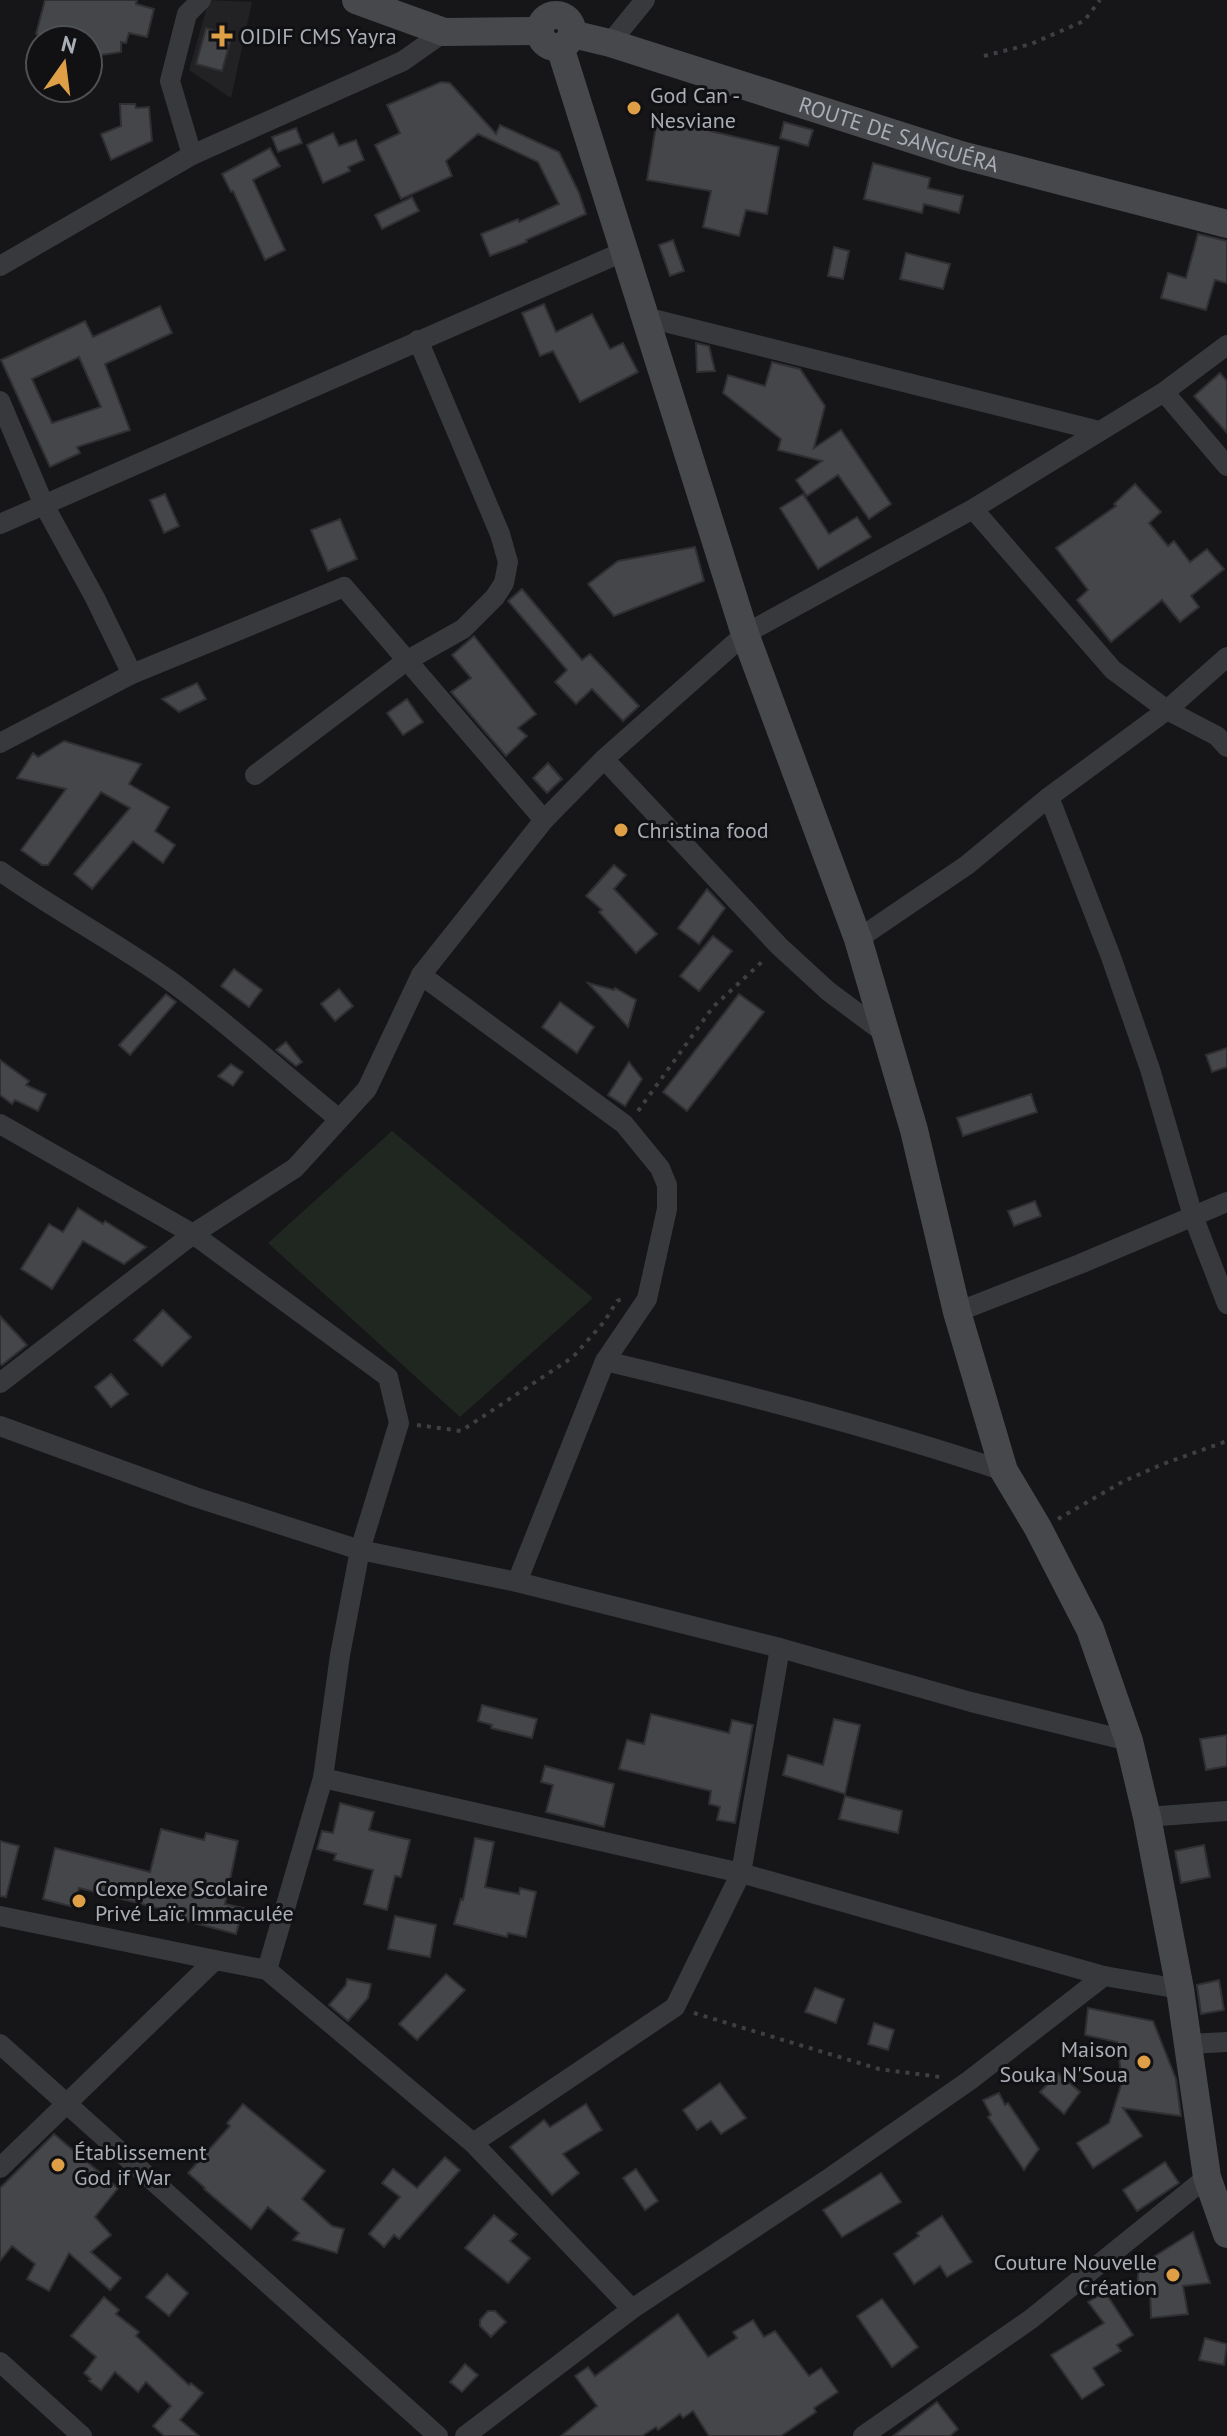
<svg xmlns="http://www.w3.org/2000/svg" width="1227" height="2436" font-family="'PT Sans',sans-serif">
  <rect width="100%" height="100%" fill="#161618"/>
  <polygon fill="#222224" points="209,0 252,2 231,98 189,70"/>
  <polygon fill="#202721" points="392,1131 593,1298 460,1417 268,1243"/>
  <g fill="#45464a" stroke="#303033" stroke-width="2" fill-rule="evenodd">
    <polygon points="45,0 137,0 136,4 154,9 147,37 129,33 126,43 121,42 121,52 88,57 88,40 36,40 41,36 36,34"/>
    <polygon points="206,28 232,35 222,71 196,64"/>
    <polygon points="441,82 450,83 496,134 500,125 559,152 579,193 586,214 526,240 527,242 490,256 481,234 518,219 519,222 559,204 538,162 478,134 446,161 452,176 401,199 375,145 400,133 387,105"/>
    <polygon points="120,104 135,104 136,108 149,107 152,141 111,160 101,134 121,126"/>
    <polygon points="658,114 712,123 710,131 779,147 767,214 746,210 739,236 703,227 711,191 647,180"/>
    <polygon points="784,122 813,130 808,146 780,138"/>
    <polygon points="296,128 302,143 278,152 272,137"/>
    <polygon points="333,133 339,146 356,140 364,160 348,167 350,171 323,183 307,145"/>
    <polygon points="270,148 280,166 253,180 285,250 265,260 233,191 231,192 222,174"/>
    <polygon points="873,163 930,178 928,188 963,196 959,213 924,204 922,213 864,199"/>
    <polygon points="412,197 419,211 382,229 375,215"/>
    <polygon points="1198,234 1227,241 1227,283 1215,280 1206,310 1161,298 1168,273 1186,278"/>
    <polygon points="673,240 684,271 670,276 659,245"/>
    <polygon points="834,247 849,251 843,279 828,276"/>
    <polygon points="906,253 950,264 943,289 900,279"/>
    <polygon points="544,304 556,332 592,314 610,349 623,343 638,372 580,402 553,351 540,356 522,313"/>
    <path d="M160,306L172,333L105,364L130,430L77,447L80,453L50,467L1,360L85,321L93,337ZM79,357L101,407L52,423L32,379Z"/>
    <polygon points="696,343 709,346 715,371 697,372"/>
    <polygon points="772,362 800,369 825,406 814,448 841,430 891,504 869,519 838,475 807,496 796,480 822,461 778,450 781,439 723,393 728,375 765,386"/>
    <polygon points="1220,373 1227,381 1227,433 1194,396"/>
    <polygon points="1135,484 1161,512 1149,523 1168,546 1174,541 1190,562 1207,549 1224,569 1191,596 1199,607 1180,622 1162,600 1111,642 1077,600 1088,590 1056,548 1116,506 1114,504"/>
    <polygon points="165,494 179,526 164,533 150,500"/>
    <polygon points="803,494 829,534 857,517 871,537 818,569 780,508"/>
    <polygon points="340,519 357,559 328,571 311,530"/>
    <polygon points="695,547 704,581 614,616 588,584 618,561"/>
    <polygon points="522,589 582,660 590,654 639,706 623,721 592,689 576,704 555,682 567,670 508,601"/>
    <polygon points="474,636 536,714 518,728 527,736 506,756 451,692 471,678 452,655"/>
    <polygon points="197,683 206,699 179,712 162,699"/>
    <polygon points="407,699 423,722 403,735 387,713"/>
    <polygon points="64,741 141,764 129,784 169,807 155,831 175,845 163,863 133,841 92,889 74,874 130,808 101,792 48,865 42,865 21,850 66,789 17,778 33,753 38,757"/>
    <polygon points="548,763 562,779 547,793 533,778"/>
    <polygon points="614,865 626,875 614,889 657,934 636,953 599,912 602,910 586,896"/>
    <polygon points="707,889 725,908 699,944 678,928"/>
    <polygon points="713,936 732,951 699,991 680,976"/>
    <polygon points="234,969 262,990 249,1007 221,986"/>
    <polygon points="588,983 614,990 615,988 636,1000 628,1027"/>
    <polygon points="339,989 353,1006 335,1021 321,1004"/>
    <polygon points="166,994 176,1002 130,1055 119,1045"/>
    <polygon points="739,994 764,1012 687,1111 663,1092"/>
    <polygon points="560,1002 594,1027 577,1053 542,1027"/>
    <polygon points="286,1042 302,1062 296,1066 276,1050"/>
    <polygon points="1227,1048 1227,1067 1212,1072 1206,1055"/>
    <polygon points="0,1060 29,1081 26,1085 46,1094 38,1111 15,1100 12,1104 0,1095"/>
    <polygon points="629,1062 642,1079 625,1106 608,1095"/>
    <polygon points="231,1064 243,1072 233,1086 218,1076"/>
    <polygon points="1031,1094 1037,1112 963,1136 957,1118"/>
    <polygon points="1035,1201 1041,1216 1014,1226 1008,1211"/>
    <polygon points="78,1208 103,1224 105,1221 146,1247 124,1264 83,1241 52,1289 21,1269 49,1224 63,1232"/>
    <polygon points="163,1310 191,1337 162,1366 134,1340"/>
    <polygon points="0,1316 27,1345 2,1365 0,1364"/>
    <polygon points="111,1374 128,1394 111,1407 95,1387"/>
    <polygon points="482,1705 537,1719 532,1738 491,1728 492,1725 478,1721"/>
    <polygon points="651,1714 729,1733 732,1720 753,1725 735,1823 717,1820 720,1807 709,1804 711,1791 619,1769 627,1740 644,1744"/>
    <polygon points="834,1719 860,1725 845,1794 783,1775 788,1755 823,1765"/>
    <polygon points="1227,1735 1227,1766 1206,1770 1200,1739"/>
    <polygon points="545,1766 614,1784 604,1827 546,1812 553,1785 541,1782"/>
    <polygon points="845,1796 902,1811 898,1833 839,1819"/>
    <polygon points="340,1803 374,1812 369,1830 410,1840 401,1877 395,1876 387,1910 364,1904 373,1870 334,1860 336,1854 317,1849 322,1831 333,1833"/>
    <polygon points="161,1829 204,1840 206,1833 238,1841 225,1904 243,1908 236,1934 168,1916 169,1911 79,1888 74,1907 43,1899 55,1848 150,1872"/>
    <polygon points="475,1838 494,1842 485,1887 519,1894 520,1888 536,1892 526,1937 508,1933 507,1937 454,1924 461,1899 463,1900"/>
    <polygon points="0,1841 19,1846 6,1897 0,1896"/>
    <polygon points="1204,1845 1210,1877 1181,1883 1175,1851"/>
    <polygon points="395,1916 436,1925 430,1957 388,1949"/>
    <polygon points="446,1974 465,1990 417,2040 399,2024"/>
    <polygon points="347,1979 371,1984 368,1998 348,2021 329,2005 346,1985"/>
    <polygon points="1219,1980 1224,2010 1201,2014 1197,1985"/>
    <polygon points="815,1988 844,1999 836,2023 805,2012"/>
    <polygon points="1088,2008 1153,2021 1176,2079 1181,2116 1123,2108 1142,2136 1093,2168 1077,2143 1109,2123 1122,2082 1117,2042 1085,2035"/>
    <polygon points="874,2023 894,2030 888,2050 868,2044"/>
    <polygon points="1058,2073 1080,2092 1064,2114 1040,2092"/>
    <polygon points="720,2083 746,2118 721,2134 711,2121 697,2130 683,2110"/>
    <polygon points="999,2093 1005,2105 1008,2103 1039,2149 1024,2170 988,2117 991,2115 983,2100"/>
    <polygon points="243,2104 325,2171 302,2199 332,2226 344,2229 337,2253 293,2240 299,2233 268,2207 251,2229 204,2189 205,2188 188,2173 230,2126 227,2123"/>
    <polygon points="586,2104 602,2130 563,2154 579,2173 552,2195 510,2147 544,2120 550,2127"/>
    <polygon points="54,2134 118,2188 95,2217 111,2235 91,2252 121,2278 110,2290 69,2253 49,2291 27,2279 35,2264 12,2246 0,2261 0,2188"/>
    <polygon points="445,2157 460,2170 399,2239 394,2235 384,2247 369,2234 400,2197 382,2183 393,2169 417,2188"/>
    <polygon points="1165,2162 1179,2183 1137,2211 1123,2190"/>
    <polygon points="636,2169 658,2201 645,2210 623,2178"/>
    <polygon points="881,2173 901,2202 842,2237 823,2210"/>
    <polygon points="494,2215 517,2234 510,2241 530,2258 508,2283 465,2248"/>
    <polygon points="942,2216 972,2262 947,2277 940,2266 914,2284 894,2254 919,2236 917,2233"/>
    <polygon points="1193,2232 1210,2283 1183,2286 1188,2314 1151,2318 1150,2287 1137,2288 1139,2266"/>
    <polygon points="167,2274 188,2293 169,2316 146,2297"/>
    <polygon points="1105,2292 1133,2335 1117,2345 1121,2351 1093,2368 1104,2385 1082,2399 1051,2355 1104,2323 1088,2302"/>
    <polygon points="104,2297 119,2310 116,2314 139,2332 136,2336 189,2385 191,2383 203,2393 180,2420 199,2436 164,2436 153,2426 171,2406 146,2382 138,2392 115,2372 101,2390 89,2381 91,2379 84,2373 96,2357 71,2336"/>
    <polygon points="882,2299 918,2347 892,2367 857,2316"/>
    <polygon points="488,2311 495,2311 506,2322 491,2337 480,2326 480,2320"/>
    <polygon points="678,2314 708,2357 737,2338 733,2332 753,2320 764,2337 775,2331 809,2376 821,2368 838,2392 814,2408 816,2412 781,2436 709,2436 693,2411 683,2418 680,2414 658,2430 656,2427 642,2436 561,2436 597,2406 575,2376 588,2367 595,2376"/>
    <polygon points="1205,2338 1227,2344 1224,2365 1199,2360"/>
    <polygon points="465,2364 478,2375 462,2392 450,2382"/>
    <polygon points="937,2402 958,2429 950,2436 893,2436"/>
  </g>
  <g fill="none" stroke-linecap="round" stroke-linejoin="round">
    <g stroke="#3d3f43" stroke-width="4" stroke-dasharray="4 6" stroke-linecap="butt">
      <polyline points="984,56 1031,44 1084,21 1100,0"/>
      <polyline points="638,1111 713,1007 765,959"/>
      <polyline points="417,1425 461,1431 573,1357 604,1322 617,1301 622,1299"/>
      <polyline points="1058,1519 1124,1481 1163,1464 1227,1441"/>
      <polyline points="694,2013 879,2069 940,2077"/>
    </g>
    <g stroke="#37393c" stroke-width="20">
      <polyline points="610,43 645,0"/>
      <polyline points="192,155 170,81 187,14 201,0"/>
      <polyline points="0,266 192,155 403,61 444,32"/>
      <polyline points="645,317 1099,431"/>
      <polyline points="1164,392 1227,466"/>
      <polyline points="0,401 44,505 95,598 132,674"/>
      <polyline points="973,509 1113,670 1167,710 1217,736 1227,747"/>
      <polyline points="0,524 625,251"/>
      <polyline points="0,743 132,674 344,587 544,820"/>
      <polyline points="604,759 779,946 828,991 887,1035"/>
      <polyline points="255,775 406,661 463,629 495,597 504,583 508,562 500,534 418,340"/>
      <polyline points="1049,797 1111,957 1150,1069 1193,1216 1227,1304"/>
      <path d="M0,871C55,910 114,941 169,980C228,1023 282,1073 339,1119"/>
      <polyline points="858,939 967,865 1049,797 1167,710 1227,657"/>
      <polyline points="421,975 624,1124 660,1168 667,1185 667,1209 647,1299 605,1361 517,1582"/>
      <polyline points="0,1124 193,1234 388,1377 399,1423 360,1550 340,1655 323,1778 267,1970"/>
      <polyline points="957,1312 1080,1264 1227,1202"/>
      <path d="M605,1361C740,1393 873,1427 1004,1471"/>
      <polyline points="0,1383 193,1234 295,1168 367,1089 421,975 544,820 604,759 745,634 973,509 1164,392 1227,345"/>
      <polyline points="0,1426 195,1497 360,1550 517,1582 780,1648 971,1702 1129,1741"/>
      <polyline points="323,1778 741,1873 1104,1976 1180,1989"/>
      <polyline points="1147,1817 1227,1811"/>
      <polyline points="0,1916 215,1960"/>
      <polyline points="0,2044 438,2436"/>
      <polyline points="1189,2044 1227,2042"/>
      <polyline points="473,2143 675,2007 741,1873 780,1648"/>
      <polyline points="0,2168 215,1960 267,1970 473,2143 632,2309"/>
      <polyline points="0,2362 82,2436"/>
      <polyline points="465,2436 632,2309 831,2177 970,2080 1104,1976"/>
      <polyline points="863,2436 1031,2319 1207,2177"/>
    </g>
    <g stroke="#46484c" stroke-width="28">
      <polyline points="356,0 444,32 539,31"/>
      <circle cx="556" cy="31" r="16"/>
      <path id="s1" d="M572,34L610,43L961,155L1227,224"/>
      <polyline points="560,47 745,634 858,939 914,1130 957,1312 1004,1471 1038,1528 1090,1629 1129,1741 1147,1817 1180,1989 1207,2177 1227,2234"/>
    </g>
  </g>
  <g fill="#de9f47" stroke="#111113" stroke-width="3">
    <path d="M218 24h8v8h8v8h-8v8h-8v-8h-8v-8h8z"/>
    <circle cx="634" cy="108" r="8"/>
    <circle cx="621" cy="830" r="8"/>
    <circle cx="79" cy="1901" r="8"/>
    <circle cx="1144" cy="2062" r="8"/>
    <circle cx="58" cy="2165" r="8"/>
    <circle cx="1173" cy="2275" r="8"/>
  </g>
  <g text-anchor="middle" stroke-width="6" stroke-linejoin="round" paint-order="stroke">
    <g font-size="22" fill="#a9aeb6" stroke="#111113" text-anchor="start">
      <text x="240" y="44">OIDIF CMS Yayra</text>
      <text x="650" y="103">God Can -<tspan x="650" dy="25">Nesviane</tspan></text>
      <text x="637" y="838">Christina food</text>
      <text x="95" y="1896">Complexe Scolaire<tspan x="95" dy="25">Privé Laïc Immaculée</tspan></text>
      <text x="1128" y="2057" text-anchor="end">Maison<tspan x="1128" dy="25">Souka N'Soua</tspan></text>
      <text x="74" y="2160">Établissement<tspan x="74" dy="25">God if War</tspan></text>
      <text x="1157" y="2270" text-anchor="end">Couture Nouvelle<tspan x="1157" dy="25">Création</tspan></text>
    </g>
    <g font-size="22" fill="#a9aeb6" stroke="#111113">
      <text dy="8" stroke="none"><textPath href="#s1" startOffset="342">ROUTE DE SANGUÉRA</textPath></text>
    </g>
  </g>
  <g transform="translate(64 64) rotate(14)"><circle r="38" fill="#111113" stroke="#4e5054" stroke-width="2"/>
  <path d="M0-6L14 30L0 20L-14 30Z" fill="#de9f47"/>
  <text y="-12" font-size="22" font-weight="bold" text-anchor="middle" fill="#a9aeb6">N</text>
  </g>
</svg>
